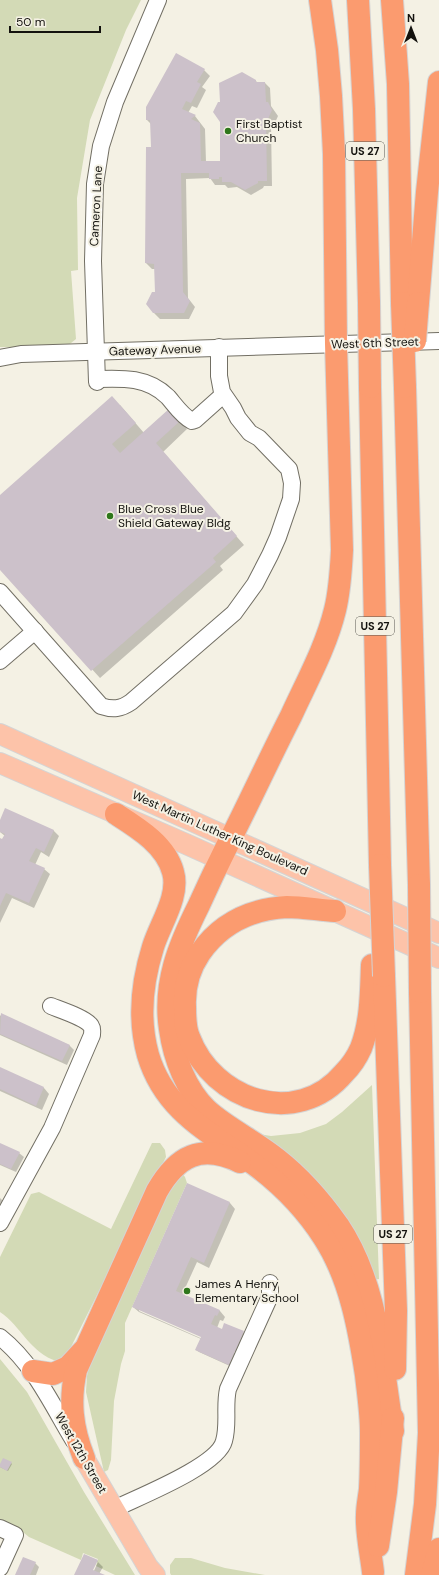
<svg xmlns="http://www.w3.org/2000/svg" width="439" height="1575" font-family="'DM Sans',sans-serif">
  <rect width="100%" height="100%" fill="#f4f1e4"/>
  <g fill="#d3dab6">
    <polygon points="0,0 141,0 126,30 90,120 77,198 78,270 71,271 76,339 66,347 0,347"/>
    <polygon points="372,1085 379,1279 373,1280 247,1132 271,1136 300,1133 326,1124 342,1112"/>
    <path d="M152,1143H160L165,1150L166,1157L71,1347L64,1357L57,1361C31,1354 21,1326 0,1312V1257L31,1194L39,1192L111,1229Z"/>
    <polygon points="182,1173 185,1177 187,1183 125,1323 125,1351 121,1364 114,1401 111,1460 108,1470 104,1472 86,1392 87,1376 95,1336 158,1199"/>
    <polygon points="0,1359 27,1392 84,1492 135,1575 115,1575 96,1566 98,1559 83,1553 81,1560 29,1537 18,1528 0,1519"/>
    <polygon points="175,1558 191,1558 225,1568 265,1575 171,1575 170,1573 170,1565"/>
  </g>
  <g fill="#0003" fill-rule="evenodd">
    <polygon points="176,55 204,70 210,76 202,87 206,90 197,108 192,106 188,113 195,116 205,129 206,162 221,162 255,80 258,83 265,83 270,88 271,106 278,116 274,125 271,125 272,186 264,186 263,188 251,195 237,187 228,188 225,185 215,185 210,178 186,179 188,298 195,307 189,319 160,319 154,313 156,292 155,269 152,269 146,263 152,148 152,125 147,120"/>
    <polygon points="120,405 144,433 178,417 187,429 163,452 244,545 220,566 223,570 100,678 0,568 0,497"/>
    <polygon points="0,823 53,830 59,836 49,857 41,852 35,865 44,869 50,874 34,908 12,898 0,923 0,839 2,840 5,836 0,832"/>
    <polygon points="1,1015 69,1045 74,1050 67,1065 0,1035 0,1016"/>
    <polygon points="0,1068 44,1088 49,1094 42,1110 0,1091"/>
    <polygon points="0,1144 19,1153 24,1157 16,1172 0,1165"/>
    <path d="M187,1185L230,1203L235,1209L209,1268L197,1262L182,1295L220,1311L225,1317L223,1321L220,1320L217,1328L222,1330L225,1324L243,1332L249,1338L241,1357L237,1355L232,1367L199,1352L196,1350L201,1339L139,1312L133,1307ZM139,1309L240,1353L239,1355L139,1311Z"/>
    <polygon points="0,1198 3,1201 0,1208"/>
    <polygon points="11,1463 12,1464 8,1471 0,1467"/>
    <path d="M97,1561L103,1567L99,1574L102,1575H75ZM96,1562H98L92,1575L90,1574Z"/>
    <polygon points="35,1563 39,1567 36,1575 16,1575"/>
  </g>
  <g fill="#ccc1ca">
    <polygon points="176,53 205,69 197,82 201,84 191,103 186,101 182,109 196,115 191,119 200,123 201,161 220,161 220,122 213,112 218,102 220,102 219,83 242,72 256,80 256,82 265,82 266,102 268,102 272,110 268,119 266,119 267,181 258,181 258,183 245,190 231,182 222,182 222,177 219,177 219,179 209,179 209,173 181,173 183,292 190,301 184,313 153,313 146,304 152,292 155,292 154,264 145,263 146,147 151,147 150,120 146,120 146,107"/>
    <polygon points="112,396 136,423 112,444 120,453 170,408 180,421 156,443 237,536 213,558 216,562 91,671 0,570 0,495"/>
    <polygon points="5,808 54,830 44,852 36,848 29,861 45,868 29,903 6,893 0,906 0,838 2,839 5,834 0,832 0,820"/>
    <polygon points="1,1013 70,1045 62,1061 0,1034"/>
    <polygon points="0,1067 44,1087 36,1106 0,1089"/>
    <polygon points="0,1143 20,1152 11,1169 0,1164"/>
    <polygon points="187,1183 230,1202 204,1263 191,1257 176,1291 220,1310 217,1316 215,1315 211,1324 222,1329 224,1323 244,1331 229,1365 195,1350 201,1337 132,1307"/>
    <polygon points="3,1458 12,1462 7,1471 0,1467 0,1464"/>
    <polygon points="84,1554 98,1560 93,1570 105,1575 74,1575"/>
    <polygon points="23,1557 36,1562 30,1575 15,1575"/>
  </g>
  <g fill="none" stroke-linecap="round" stroke-linejoin="round">
    <defs>
      <g id="minor">
        <polyline points="0,358 21,354 439,341"/>
        <path d="M97,379C123,378 148,377 168,397C175,405 182,416 192,421L195,420L223,395"/>
        <polyline points="97,382 93,261 95,184 101,146 115,102 158,0"/>
        <path d="M0,592L101,706C113,710 121,709 131,702L234,613L255,584L270,555L278,537L291,499L292,483L289,469L259,438L250,433L238,418L233,408L222,392L219,376V347"/>
        <polyline points="0,661 35,631"/>
        <path d="M0,1223L52,1128L92,1035C92,1032 93,1029 91,1026C86,1018 61,1010 51,1006"/>
        <path d="M0,1337C34,1364 52,1405 74,1441"/>
        <path d="M114,1509C138,1497 218,1466 224,1441C229,1424 224,1406 228,1389L270,1296V1283"/>
        <polyline points="0,1528 15,1535 0,1568"/>
      </g>
      <g id="major">
        <polyline points="0,734 439,933"/>
        <polyline points="0,763 186,844 439,958"/>
        <polyline points="84,1458 148,1567 155,1575"/>
      </g>
      <g id="highway">
        <path d="M320,0L327,50L331,96L334,154L336,344L342,550C341,570 340,590 335,610C326,647 307,681 291,716C269,759 249,803 227,846C217,866 208,885 199,905C179,945 163,983 170,1029C174,1058 186,1090 207,1110C228,1129 255,1141 277,1159C300,1177 321,1201 338,1225C379,1286 381,1361 393,1431"/>
        <polyline points="358,0 364,109 369,303"/>
        <polyline points="392,0 398,84 402,303"/>
        <polyline points="418,303 427,192 439,82"/>
        <polyline points="370,387 380,865"/>
        <polyline points="405,387 419,885"/>
        <path d="M116,814C138,828 166,845 173,872C180,896 160,924 153,947C142,982 138,1019 148,1055C165,1112 210,1132 255,1165C282,1185 306,1210 324,1238C350,1278 359,1329 366,1375C368,1394 371,1413 371,1432C371,1451 371,1470 370,1489C369,1498 367,1506 367,1515C366,1533 371,1554 373,1572"/>
        <path d="M335,911C319,910 302,907 287,907C250,909 221,923 200,953C189,969 184,987 185,1007C185,1017 185,1028 189,1037C213,1101 297,1129 344,1073C351,1066 357,1057 361,1048C371,1022 371,993 372,965"/>
        <polyline points="384,976 396,1311 395,1369"/>
        <polyline points="33,1371 53,1374 68,1367 83,1351"/>
        <path d="M84,1458C72,1428 69,1401 76,1370L157,1191C177,1156 201,1143 240,1162"/>
        <polyline points="378,1546 386,1492 393,1418"/>
        <polyline points="416,1575 425,1504 429,1433 420,992"/>
        <polyline points="432,1575 439,1549"/>
      </g>
    </defs>
    <use href="#minor" stroke="#726f64" stroke-width="18"/>
    <use href="#major" stroke="#d5d4d4" stroke-width="22"/>
    <use href="#highway" stroke="#d5d4d4" stroke-width="24"/>
    <use href="#minor" stroke="#fff" stroke-width="16"/>
    <use href="#major" stroke="#fdc3a9" stroke-width="20"/>
    <use href="#highway" stroke="#fb9b6f" stroke-width="22"/>
    <defs>
      <g id="highway-bridge">
        <polyline points="369,303 370,387"/>
        <polyline points="402,303 405,387"/>
        <polyline points="415,341 418,303"/>
        <polyline points="380,865 384,976"/>
        <polyline points="419,885 420,992"/>
      </g>
    </defs>
    <use href="#highway-bridge" stroke="#d5d4d4" stroke-width="24" stroke-linecap="butt"/>
    <use href="#highway-bridge" stroke="#fb9b6f" stroke-width="22"/>
  </g>
  <g fill="#2e771b" stroke="#f4f1e4" stroke-width="1.5">
    <circle cx="228" cy="131" r="4"/>
    <circle cx="110" cy="516" r="4"/>
    <circle cx="187" cy="1291" r="4"/>
  </g>
  <g text-anchor="middle" stroke-width="4" stroke-linejoin="round" paint-order="stroke">
    <g fill="#f4f1e4" stroke="#56554e" stroke-width="1">
      <rect x="346" y="142" width="38" height="18" rx="3"/>
      <rect x="356" y="617" width="38" height="18" rx="3"/>
      <rect x="374" y="1225" width="38" height="18" rx="3"/>
    </g>
    <g font-size="11" font-weight="bold" fill="#13120e">
      <text x="365" y="155">US 27</text>
      <text x="375" y="630">US 27</text>
      <text x="393" y="1238">US 27</text>
    </g>
    <g font-size="12" fill="#13120e" stroke="#f4f1e4" text-anchor="start">
      <text x="236" y="128">First Baptist<tspan x="236" dy="14">Church</tspan></text>
      <text x="118" y="513">Blue Cross Blue<tspan x="118" dy="14">Shield Gateway Bldg</tspan></text>
      <text x="195" y="1288">James A Henry<tspan x="195" dy="14">Elementary School</tspan></text>
    </g>
    <g font-size="12" fill="#13120e" stroke="#f4f1e4">
      <text transform="translate(96 206) rotate(-87)" y="4">Cameron Lane</text>
      <text transform="translate(375 343) rotate(-2)" y="4">West 6th Street</text>
      <text transform="translate(155 350) rotate(-2)" y="4">Gateway Avenue</text>
      <text transform="translate(220 833) rotate(24)" y="4">West Martin Luther King Boulevard</text>
      <text transform="translate(81 1453) rotate(60)" y="4">West 12th Street</text>
    </g>
  </g>
  <g transform="translate(411 28)" stroke="#f4f1e4" stroke-width="3" paint-order="stroke">
  <path d="M0-3L7 15L0 10L-7 15Z" fill="#13120e"/>
  <text y="-6" font-size="11" font-weight="bold" text-anchor="middle" fill="#13120e">N</text>
  </g>
  <path d="M10 26v6h90v-6" fill="none" stroke="#13120e" stroke-width="2"/>
  <text x="16" y="26" font-size="12" fill="#13120e" stroke="#f4f1e4" stroke-width="3" paint-order="stroke">50 m</text>
</svg>
